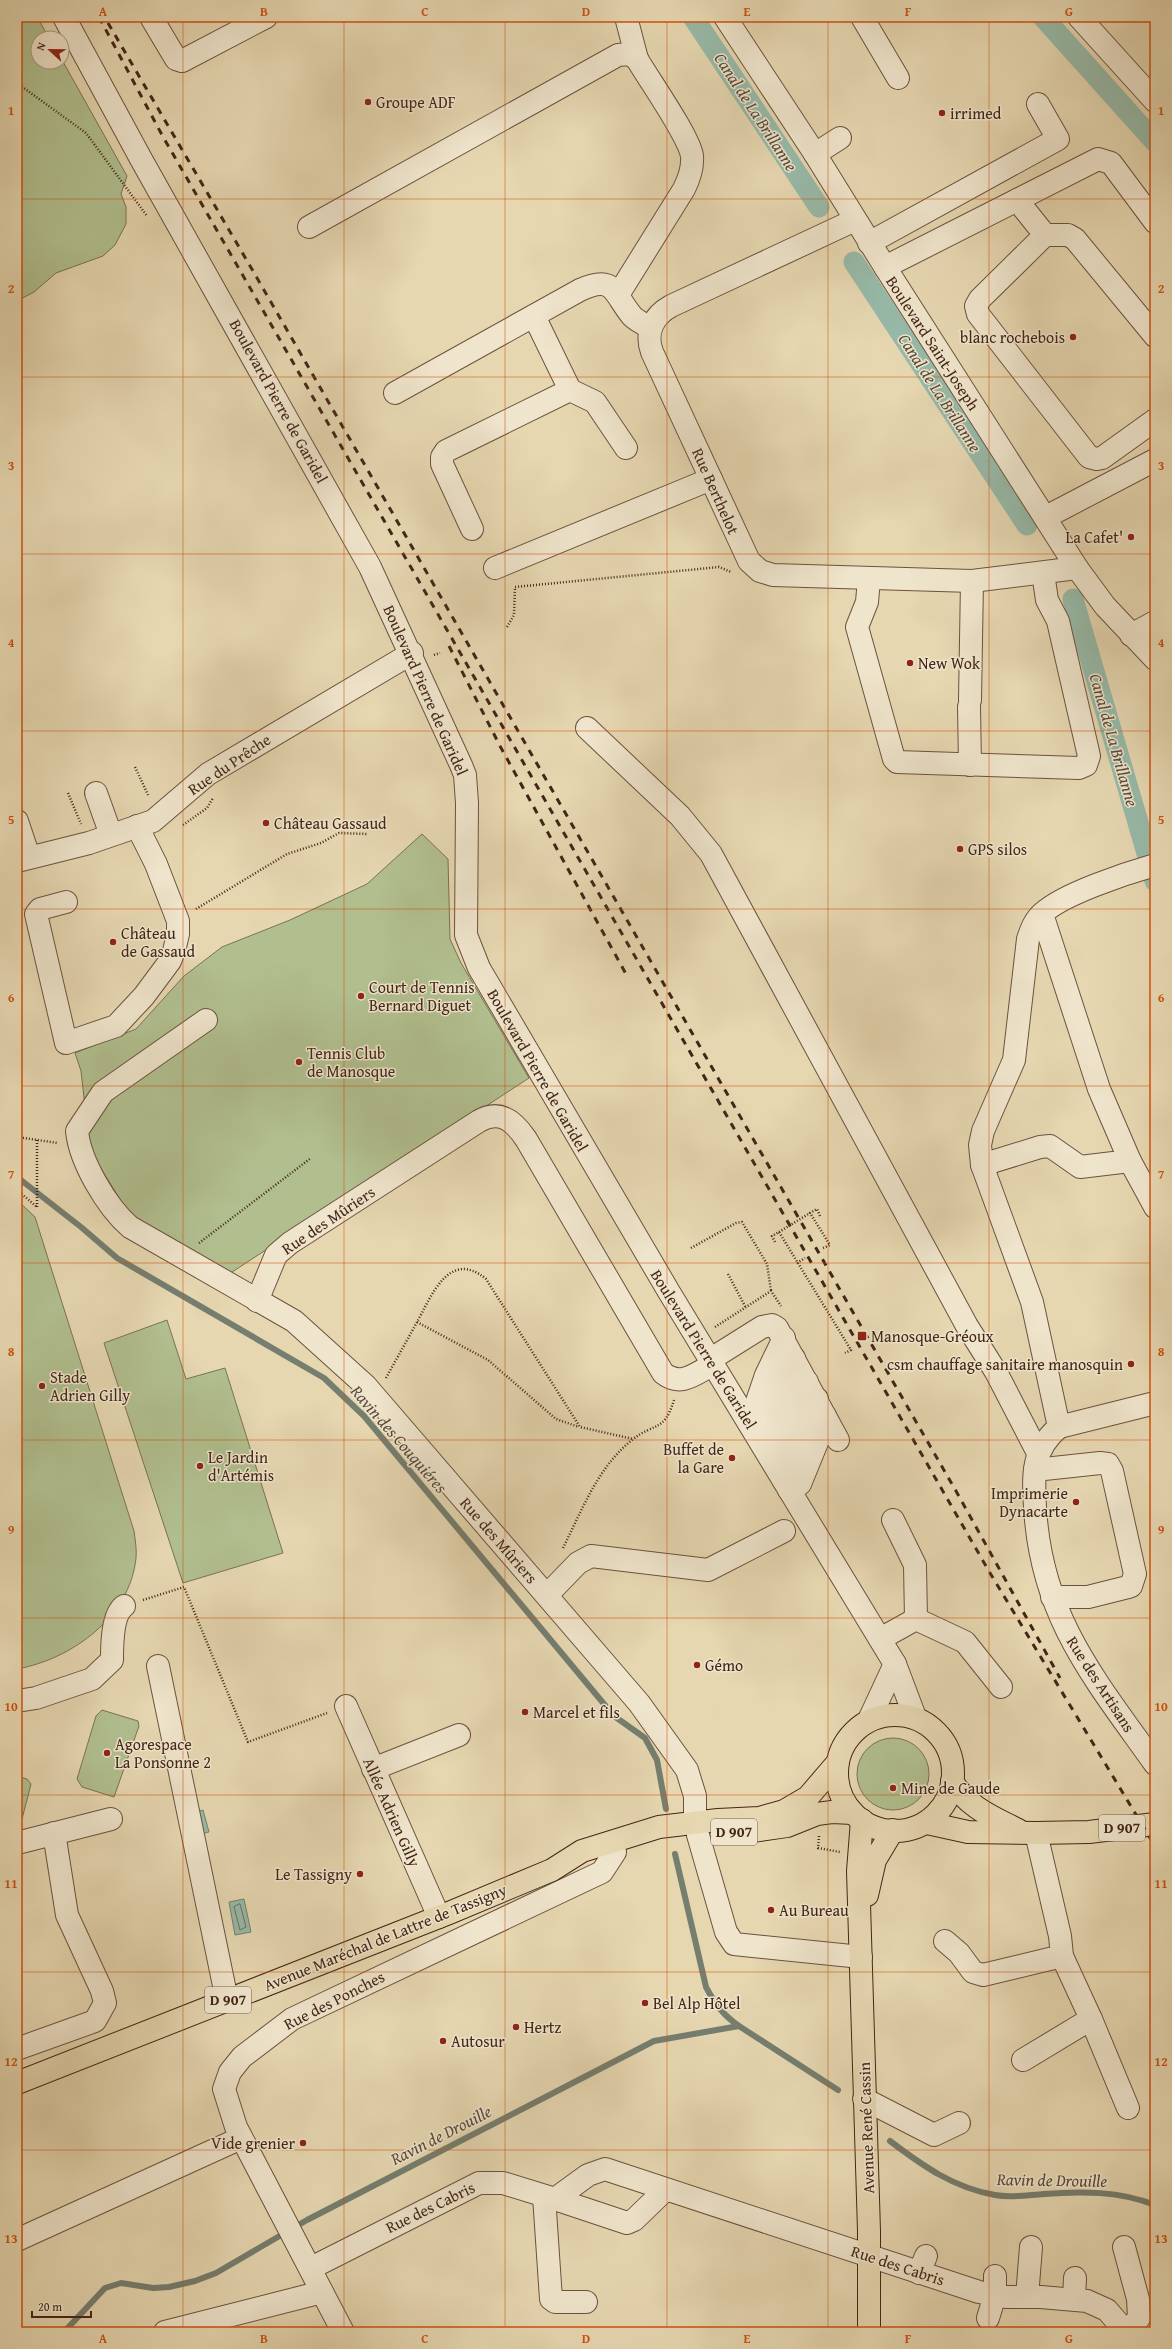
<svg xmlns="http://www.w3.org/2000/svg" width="1172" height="2349" font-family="'Gentium Book Plus',serif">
  <rect width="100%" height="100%" fill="#e6d7b1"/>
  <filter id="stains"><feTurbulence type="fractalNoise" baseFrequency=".005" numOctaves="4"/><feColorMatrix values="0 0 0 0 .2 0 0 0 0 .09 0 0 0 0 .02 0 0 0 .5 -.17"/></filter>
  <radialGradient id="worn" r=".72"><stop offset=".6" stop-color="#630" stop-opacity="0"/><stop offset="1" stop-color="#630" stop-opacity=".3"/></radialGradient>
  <g fill="#b1bf8f" stroke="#7a7254">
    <polygon points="17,17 37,17 49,38 38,38 38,62 62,62 62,60 127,176 121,194 126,207 126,224 115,245 103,256 56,273 34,292 17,301"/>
    <polygon points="422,834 448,859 450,939 461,963 529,1078 226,1276 133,1220 90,1151 81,1071 75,1053 136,1029 184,976 222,947 290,920 367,884"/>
    <path d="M17,1200L35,1217L134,1531C135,1539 137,1550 136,1558C130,1617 72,1659 17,1669Z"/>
    <polygon points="167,1320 186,1379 225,1368 283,1553 183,1583 104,1343"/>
    <polygon points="102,1710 138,1721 139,1726 114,1797 82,1787 77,1779 96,1716"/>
    <circle cx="893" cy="1774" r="36"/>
    <polygon points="17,1776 27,1779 31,1784 22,1819 17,1821"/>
  </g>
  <g fill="#97baa9" stroke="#757e6f">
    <polygon points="203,1810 209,1832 197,1835 192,1813"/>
    <polygon points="244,1899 251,1932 235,1935 229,1902"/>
  </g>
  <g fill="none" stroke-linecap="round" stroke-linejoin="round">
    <polygon stroke="#6d7060" stroke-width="1" points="240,1904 246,1927 240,1930 234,1907"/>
    <g stroke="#757e6f" stroke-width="6">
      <polyline points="17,1177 81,1227 117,1258 324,1378 364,1416 614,1716 645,1738 657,1760 666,1809"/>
      <path d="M675,1854L706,1987C715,2004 723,2015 739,2026"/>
      <path d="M890,2141C923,2166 954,2188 995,2195C1011,2198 1028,2195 1044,2194C1081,2191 1120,2191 1155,2205"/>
      <polyline points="64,2332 105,2288 121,2283 153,2288 169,2287 195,2281 216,2273 307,2220 654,2041 739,2026 838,2090"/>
    </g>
    <g stroke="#97baa9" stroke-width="21">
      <polyline points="693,17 819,207"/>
      <polyline points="1043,17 1155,142"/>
      <polyline points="854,262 1027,525"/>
      <polyline points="1073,599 1155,881"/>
    </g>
    <defs>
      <g id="minor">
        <polyline points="64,17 141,159 370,567 461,765 465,775 467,803 466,935 479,968 669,1292 895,1664 915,1717"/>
        <polyline points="151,17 176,59 182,61 266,17"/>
        <polyline points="626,17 637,59"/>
        <polyline points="725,17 815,154 885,267 1077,568 1105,606 1155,659"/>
        <polyline points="862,17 898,78"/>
        <polyline points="1079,17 1155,101"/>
        <polyline points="815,154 840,138"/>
        <polyline points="1017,200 1045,235 980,299 976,306 978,314 1089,457 1097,459 1102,458 1155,420"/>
        <path d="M855,220L671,306C653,316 645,333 652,352L749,561L760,571L773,575L972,581L1077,568"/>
        <path d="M309,227L618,55L629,54L637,59C649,80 689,136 692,156C693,168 689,179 684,189L618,295"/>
        <polyline points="1045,235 1068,235 1075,239 1155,336"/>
        <polyline points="869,243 1058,139 1038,104"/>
        <polyline points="885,267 1098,159 1111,163 1155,222"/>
        <polyline points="534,316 570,390 595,402 626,448"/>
        <path d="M395,393L580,290C615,274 613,293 632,316C637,321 645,325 651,328"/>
        <polyline points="1046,517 1155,460"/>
        <polyline points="472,529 442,464 442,457 446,451 570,390"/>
        <polyline points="495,568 711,479"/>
        <polyline points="869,579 867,602 857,627 894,759 897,762 1079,768 1086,765 1089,756 1058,621 1047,600 1043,573"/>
        <polyline points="1131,635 1155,622"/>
        <polyline points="970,700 972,581"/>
        <polyline points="969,707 970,765"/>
        <polyline points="587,728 680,816 711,854 967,1326 996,1372 1038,1453"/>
        <polyline points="96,793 111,835"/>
        <polyline points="17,821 29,857"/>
        <polyline points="17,861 89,843 153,821 208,774 412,653"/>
        <path d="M1155,865C1127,873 1063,894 1043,913C1035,919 1031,930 1028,939L1014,1060L983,1131L980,1145L982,1165L1032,1302L1059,1427C1032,1450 1033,1473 1035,1507C1041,1617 1094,1678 1155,1764"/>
        <polyline points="66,902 40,909 36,914 66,1043 116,1026 144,996 170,961 174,951 178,934 178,921 156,864 137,826"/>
        <path d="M206,1020L103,1092L77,1131C80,1162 107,1207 130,1227L294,1321L366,1386L639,1703L687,1770L695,1796V1822"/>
        <polyline points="1130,1161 1155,1207"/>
        <polyline points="982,1165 1040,1147 1050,1146 1080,1167 1130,1161 1099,1089 1042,914"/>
        <path d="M257,1301L276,1255L290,1243L479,1121C500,1109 514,1121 526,1139L663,1373C681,1388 696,1373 714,1364"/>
        <polyline points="711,1359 762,1327 772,1325 777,1328 838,1440"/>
        <polyline points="750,1422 766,1375 784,1338"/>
        <polyline points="1059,1427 1155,1403"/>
        <polyline points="759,1438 794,1358"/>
        <polyline points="771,1459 807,1382"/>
        <polyline points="1035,1470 1100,1463 1108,1464 1112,1471 1135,1574 1131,1586 1128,1587 1088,1597 1052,1597"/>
        <polyline points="784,1481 817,1399"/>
        <polyline points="789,1490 800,1484 822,1430 825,1416"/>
        <polyline points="893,1520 915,1565 916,1619"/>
        <polyline points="547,1595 578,1563 591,1556 708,1570 784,1531"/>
        <polyline points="880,1639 916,1619 965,1642 1001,1687"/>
        <polyline points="158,1666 227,2000"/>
        <path d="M17,1701L36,1698L92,1679L112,1660C112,1646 112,1615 124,1606"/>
        <polyline points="346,1706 439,1917"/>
        <polyline points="869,1720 895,1664"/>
        <polyline points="373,1769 459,1735"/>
        <polyline points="698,1835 726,1932 734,1944 861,1957"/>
        <polyline points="17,1843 111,1819"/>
        <polyline points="945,1941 959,1953 973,1972 983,1975 1062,1956 1060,1936 1036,1833"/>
        <polyline points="1091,2019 1128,2108"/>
        <polyline points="17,2049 95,2021 105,2003 102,1991 67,1915 54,1833"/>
        <polyline points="1023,2060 1091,2019 1062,1956"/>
        <polyline points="864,2099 934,2135 959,2123"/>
        <polyline points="665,2190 634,2220 627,2223 555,2199 588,2175 605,2169 979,2292 1006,2297 1041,2297 1087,2301 1107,2310 1126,2332"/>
        <polyline points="544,2196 551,2299 555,2302 586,2302"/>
        <polyline points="17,2240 241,2138"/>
        <polyline points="1124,2247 1138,2299 1139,2318 1127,2332"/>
        <polyline points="311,2268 479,2183 503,2183 555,2199"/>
        <polyline points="919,2273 926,2256"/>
        <polyline points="1027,2297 1031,2247"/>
        <polyline points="1074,2299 1075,2278"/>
        <polyline points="988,2318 995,2295 995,2276"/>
        <polyline points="165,2332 322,2292"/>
        <polyline points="343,2332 236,2127 224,2089 230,2072 242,2057 292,2019 602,1872 615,1852"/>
      </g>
      <g id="major">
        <circle cx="895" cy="1773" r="58"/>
        <path d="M952,1781C967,1807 993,1817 1018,1830"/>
        <polyline points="862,1820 858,1871 869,2231 869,2332"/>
        <polyline points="927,1823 968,1832 1036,1833 1089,1832 1155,1824"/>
        <polyline points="753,1831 787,1826 817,1814 832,1812 853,1813"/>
        <polyline points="867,1895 875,1860 893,1830"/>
        <polyline points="17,2083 449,1913 552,1870 582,1851 659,1827 718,1820 759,1818 784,1811 808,1797 838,1762"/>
      </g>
    </defs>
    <use href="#minor" stroke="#6c523e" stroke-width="24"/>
    <use href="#major" stroke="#432518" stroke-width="24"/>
    <g stroke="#432518" stroke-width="2.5" stroke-dasharray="1 2" stroke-linecap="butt">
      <polyline points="17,83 86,133 147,216"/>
      <polyline points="507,627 514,615 515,587 719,567 731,572"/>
      <polyline points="434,655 440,653"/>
      <polyline points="135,767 149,797"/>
      <polyline points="68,793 81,824"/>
      <polyline points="183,825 207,808 213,798"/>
      <polyline points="196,909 287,854 321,843 339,833 367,834"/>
      <polyline points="17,1137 58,1143"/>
      <polyline points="37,1140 37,1208"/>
      <polyline points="17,1190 37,1207"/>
      <polyline points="820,1216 817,1209 810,1213 830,1245 823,1248"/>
      <polyline points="775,1242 772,1236 779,1232 851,1350 845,1353"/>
      <polyline points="199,1243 311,1158"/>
      <polyline points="691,1248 736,1223 742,1222 767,1264 771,1291"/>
      <polyline points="797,1263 805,1258"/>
      <polyline points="728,1274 746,1308"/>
      <polyline points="417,1322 488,1360 556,1419 579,1427"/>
      <polyline points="715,1327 771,1291 781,1306"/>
      <path d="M386,1378C396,1360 406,1342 416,1324C431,1297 449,1248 486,1279L580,1427L633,1439"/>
      <path d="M563,1548C582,1510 598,1467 632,1440C654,1422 664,1433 674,1400"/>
      <polyline points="143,1600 184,1587 248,1742 327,1713"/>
      <polyline points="819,1836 818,1848 840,1852"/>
    </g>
    <use href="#minor" stroke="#efe5cc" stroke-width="22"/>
    <use href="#major" stroke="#e6d7b1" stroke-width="22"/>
    <g stroke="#432518" stroke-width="3" stroke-dasharray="7 7" stroke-linecap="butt">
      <polyline points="99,17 162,135 990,1573 1155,1846"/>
      <polyline points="108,23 253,271 956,1491 1060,1678"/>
      <polyline points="449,646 500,746 626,974"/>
    </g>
    <polyline stroke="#432518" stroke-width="2.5" stroke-dasharray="1 2" stroke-linecap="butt" points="779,1232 810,1213"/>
  </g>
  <path fill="none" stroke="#cf510e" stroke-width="1" stroke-opacity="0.55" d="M183,17V2332M344,17V2332M505,17V2332M667,17V2332M828,17V2332M989,17V2332M17,199H1155M17,377H1155M17,554H1155M17,731H1155M17,909H1155M17,1086H1155M17,1263H1155M17,1440H1155M17,1618H1155M17,1795H1155M17,1972H1155M17,2150H1155"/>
  <g fill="#8f2418" stroke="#efe5cc" stroke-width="1.5">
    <circle cx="368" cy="102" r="4"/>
    <circle cx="942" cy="113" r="4"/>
    <circle cx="1073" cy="337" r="4"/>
    <circle cx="1131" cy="537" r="4"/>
    <circle cx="910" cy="663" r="4"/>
    <circle cx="266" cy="823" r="4"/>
    <circle cx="960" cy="849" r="4"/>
    <circle cx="113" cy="942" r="4"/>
    <circle cx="361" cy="996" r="4"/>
    <circle cx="299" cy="1062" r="4"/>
    <rect x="857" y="1331" width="10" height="10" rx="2"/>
    <circle cx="1131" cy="1364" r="4"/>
    <circle cx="42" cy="1386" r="4"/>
    <circle cx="732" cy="1458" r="4"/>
    <circle cx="200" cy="1466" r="4"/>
    <circle cx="1076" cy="1502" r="4"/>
    <circle cx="697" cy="1665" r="4"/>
    <circle cx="525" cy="1712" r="4"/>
    <circle cx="107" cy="1753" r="4"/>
    <circle cx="893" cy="1788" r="4"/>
    <circle cx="360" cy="1874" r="4"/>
    <circle cx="771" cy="1910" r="4"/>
    <circle cx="645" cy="2003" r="4"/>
    <circle cx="516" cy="2027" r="4"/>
    <circle cx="443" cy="2041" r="4"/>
    <circle cx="303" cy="2143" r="4"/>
  </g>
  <g text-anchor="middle" stroke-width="3" stroke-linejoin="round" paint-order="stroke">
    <g fill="#efe5cc" stroke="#775f4e" stroke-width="1">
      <rect x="1099" y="1815" width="46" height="26" rx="3"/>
      <rect x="711" y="1819" width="46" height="26" rx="3"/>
      <rect x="205" y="1987" width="46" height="26" rx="3"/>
    </g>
    <g font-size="15" font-weight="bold" fill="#432518">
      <text x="1122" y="1833">D 907</text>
      <text x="734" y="1837">D 907</text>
      <text x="228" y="2005">D 907</text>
    </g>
    <g font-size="16" fill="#432518" stroke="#efe5cc" text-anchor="start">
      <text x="376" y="108">Groupe ADF</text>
      <text x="950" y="119">irrimed</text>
      <text x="1065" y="343" text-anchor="end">blanc rochebois</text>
      <text x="1123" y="543" text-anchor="end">La Cafet'</text>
      <text x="918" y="669">New Wok</text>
      <text x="274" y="829">Château Gassaud</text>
      <text x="968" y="855">GPS silos</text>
      <text x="121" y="939">Château<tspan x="121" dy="18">de Gassaud</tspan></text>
      <text x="369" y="993">Court de Tennis<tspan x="369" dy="18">Bernard Diguet</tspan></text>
      <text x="307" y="1059">Tennis Club<tspan x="307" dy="18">de Manosque</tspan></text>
      <text x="871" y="1342">Manosque-Gréoux</text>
      <text x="1123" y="1370" text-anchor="end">csm chauffage sanitaire manosquin</text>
      <text x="50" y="1383">Stade<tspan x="50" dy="18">Adrien Gilly</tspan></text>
      <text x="724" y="1455" text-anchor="end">Buffet de<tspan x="724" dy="18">la Gare</tspan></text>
      <text x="208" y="1463">Le Jardin<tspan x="208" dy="18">d'Artémis</tspan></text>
      <text x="1068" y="1499" text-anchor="end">Imprimerie<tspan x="1068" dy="18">Dynacarte</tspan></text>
      <text x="705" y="1671">Gémo</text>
      <text x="533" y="1718">Marcel et fils</text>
      <text x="115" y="1750">Agorespace<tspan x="115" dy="18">La Ponsonne 2</tspan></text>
      <text x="901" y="1794">Mine de Gaude</text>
      <text x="352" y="1880" text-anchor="end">Le Tassigny</text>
      <text x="779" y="1916">Au Bureau</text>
      <text x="653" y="2009">Bel Alp Hôtel</text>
      <text x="524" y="2033">Hertz</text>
      <text x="451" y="2047">Autosur</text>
      <text x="295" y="2149" text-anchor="end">Vide grenier</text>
    </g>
    <g font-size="16" fill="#432518" stroke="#efe5cc">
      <text transform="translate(933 343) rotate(57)" y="6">Boulevard Saint-Joseph</text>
      <text transform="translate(279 401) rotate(61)" y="6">Boulevard Pierre de Garidel</text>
      <text transform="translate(716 491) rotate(66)" y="6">Rue Berthelot</text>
      <text transform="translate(426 690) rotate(66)" y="6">Boulevard Pierre de Garidel</text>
      <text transform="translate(229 764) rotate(-34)" y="6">Rue du Prêche</text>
      <text transform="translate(538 1070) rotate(60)" y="6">Boulevard Pierre de Garidel</text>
      <text transform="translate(328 1220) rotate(-34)" y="6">Rue des Mûriers</text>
      <text transform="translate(704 1349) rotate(58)" y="6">Boulevard Pierre de Garidel</text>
      <text transform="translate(499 1540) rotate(49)" y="6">Rue des Mûriers</text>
      <text transform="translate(1101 1684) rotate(57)" y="6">Rue des Artisans</text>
      <text transform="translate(392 1812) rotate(66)" y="6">Allée Adrien Gilly</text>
      <text transform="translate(385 1937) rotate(-22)" y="6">Avenue Maréchal de Lattre de Tassigny</text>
      <text transform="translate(334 2000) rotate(-27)" y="6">Rue des Ponches</text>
      <text transform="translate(866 2128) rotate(-92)" y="6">Avenue René Cassin</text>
      <text transform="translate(430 2207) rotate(-26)" y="6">Rue des Cabris</text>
      <text transform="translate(898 2265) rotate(18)" y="6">Rue des Cabris</text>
    </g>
    <g font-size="17" font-style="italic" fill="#584a3c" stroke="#efe5cc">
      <text transform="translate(756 112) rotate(57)" y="6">Canal de La Brillanne</text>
      <text transform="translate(940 393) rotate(57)" y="6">Canal de La Brillanne</text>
      <text transform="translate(1114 740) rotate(74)" y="6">Canal de La Brillanne</text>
      <text transform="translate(399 1439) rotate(49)" y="6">Ravin des Couquiéres</text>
      <text transform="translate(441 2135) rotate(-27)" y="6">Ravin de Drouille</text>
      <text transform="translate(1052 2180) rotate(1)" y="6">Ravin de Drouille</text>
    </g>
  </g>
  <rect width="1172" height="2349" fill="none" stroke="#e6d7b1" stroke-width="44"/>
  <g transform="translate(50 50) rotate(292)"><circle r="19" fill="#efe5cc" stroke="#aa9884"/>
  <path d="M0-3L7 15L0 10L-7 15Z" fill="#8f2418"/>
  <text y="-6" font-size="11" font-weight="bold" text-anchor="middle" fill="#432518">N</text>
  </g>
  <path d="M32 2311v6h59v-6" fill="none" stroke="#432518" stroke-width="2"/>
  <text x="38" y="2311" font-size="12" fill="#432518" stroke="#efe5cc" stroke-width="3" paint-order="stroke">20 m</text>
  <rect x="22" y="22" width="1128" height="2305" fill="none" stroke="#cf510e" stroke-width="1.5"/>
  <g font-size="13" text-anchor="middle" font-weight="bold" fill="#cf510e">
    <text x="103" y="16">A</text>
    <text x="264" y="16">B</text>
    <text x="425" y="16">C</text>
    <text x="586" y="16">D</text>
    <text x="747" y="16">E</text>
    <text x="908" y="16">F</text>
    <text x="1069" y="16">G</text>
    <text x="11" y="115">1</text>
    <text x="1161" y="115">1</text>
    <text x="11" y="293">2</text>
    <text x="1161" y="293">2</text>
    <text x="11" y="470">3</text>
    <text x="1161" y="470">3</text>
    <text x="11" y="647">4</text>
    <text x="1161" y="647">4</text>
    <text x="11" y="824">5</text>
    <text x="1161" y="824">5</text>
    <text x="11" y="1002">6</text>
    <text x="1161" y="1002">6</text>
    <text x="11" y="1179">7</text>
    <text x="1161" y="1179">7</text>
    <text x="11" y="1356">8</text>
    <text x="1161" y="1356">8</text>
    <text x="11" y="1534">9</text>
    <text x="1161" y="1534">9</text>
    <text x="11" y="1711">10</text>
    <text x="1161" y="1711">10</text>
    <text x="11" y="1888">11</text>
    <text x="1161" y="1888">11</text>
    <text x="11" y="2066">12</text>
    <text x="1161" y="2066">12</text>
    <text x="11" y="2243">13</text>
    <text x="1161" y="2243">13</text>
    <text x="103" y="2343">A</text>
    <text x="264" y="2343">B</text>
    <text x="425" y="2343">C</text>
    <text x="586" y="2343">D</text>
    <text x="747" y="2343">E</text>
    <text x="908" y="2343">F</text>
    <text x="1069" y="2343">G</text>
  </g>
  <rect width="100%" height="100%" filter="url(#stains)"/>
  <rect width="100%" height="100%" fill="url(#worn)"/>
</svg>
